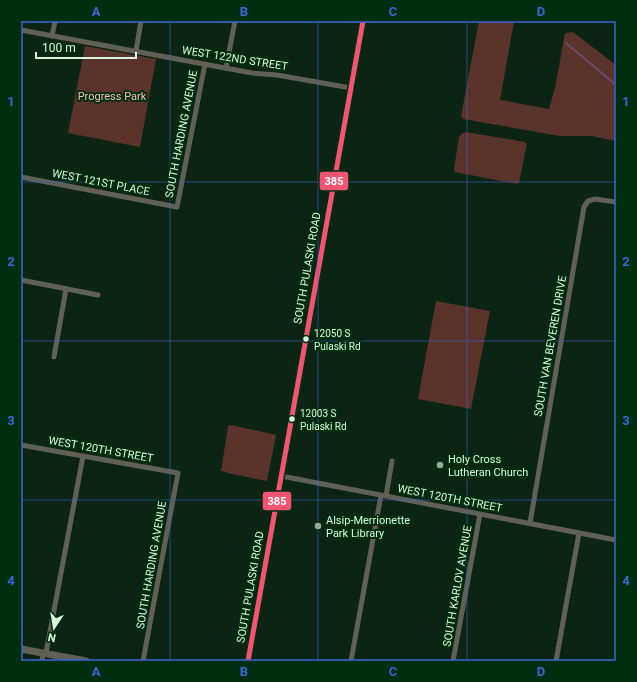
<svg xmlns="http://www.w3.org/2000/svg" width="637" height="682" font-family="Roboto,sans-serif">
  <rect width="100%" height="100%" fill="#0c2414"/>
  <g fill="#5a342b">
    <polygon points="479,21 514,21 505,72 500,100 549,109 555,88 565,33 573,32 616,65 616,141 592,136 560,136 463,119 461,116"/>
    <polygon points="85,46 156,59 140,147 68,133"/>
    <polygon points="466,132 525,142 527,143 519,183 517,184 455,172 454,169 459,137 463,133"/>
    <polygon points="436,301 490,311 471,409 418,399"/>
    <polygon points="230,425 273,434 276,435 267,481 227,473 227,472 221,471 228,426"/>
  </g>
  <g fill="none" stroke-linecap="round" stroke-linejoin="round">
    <polyline stroke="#6d476b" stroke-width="2" points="566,43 616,85"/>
    <g stroke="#606057" stroke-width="5">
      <polyline points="21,30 252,73 277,75 351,88"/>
      <polyline points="52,36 55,21"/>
      <polyline points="136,51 141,21"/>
      <polyline points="226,68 235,21"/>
      <polyline points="21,177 177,207 205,64"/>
      <polyline points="21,280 98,295"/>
      <polyline points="54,357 66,289"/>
      <polyline points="21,445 178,473 143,661"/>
      <polyline points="281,476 616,540"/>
      <polyline points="386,496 392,461"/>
      <polyline points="530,523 584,207 588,201 595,199 616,202"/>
      <polyline points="46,653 83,456"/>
      <polyline points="42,661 43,653"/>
      <polyline points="351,661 381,495"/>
      <polyline points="453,661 480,514"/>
      <polyline points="556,661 579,533"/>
    </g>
    <polyline stroke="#606057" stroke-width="7" points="21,649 86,661"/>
    <polyline stroke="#535a4d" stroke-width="7" points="248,661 363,21"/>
    <defs>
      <polyline id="bus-1" points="248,661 363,21"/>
    </defs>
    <use href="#bus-1" stroke="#022e10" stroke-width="8"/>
    <use href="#bus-1" stroke="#f65372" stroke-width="5"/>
  </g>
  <path fill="none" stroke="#3967d9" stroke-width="1" stroke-opacity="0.55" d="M170,21V661M318,21V661M467,21V661M21,182H616M21,341H616M21,500H616"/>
  <g fill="#daf7de" stroke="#022e10" stroke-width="1.5">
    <circle cx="306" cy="339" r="3.5"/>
    <circle cx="292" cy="419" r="3.5"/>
  </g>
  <g fill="#92ad97" stroke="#022e10" stroke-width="1.5">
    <circle cx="440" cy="465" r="4"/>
    <circle cx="318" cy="526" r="4"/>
  </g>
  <g text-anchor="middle" stroke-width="4" stroke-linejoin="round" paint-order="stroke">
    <g font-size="10" fill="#daf7de" stroke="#022e10" text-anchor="start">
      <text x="314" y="337">12050 S<tspan x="314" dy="13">Pulaski Rd</tspan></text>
      <text x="300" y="417">12003 S<tspan x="300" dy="13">Pulaski Rd</tspan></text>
    </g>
    <g font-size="11" fill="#daf7de" stroke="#022e10">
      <text transform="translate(235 58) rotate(9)" y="4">WEST 122ND STREET</text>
      <text transform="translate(181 134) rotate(-79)" y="4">SOUTH HARDING AVENUE</text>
      <text transform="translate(101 182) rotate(11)" y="4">WEST 121ST PLACE</text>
      <text transform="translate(307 268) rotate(-80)" y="4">SOUTH PULASKI ROAD</text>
      <text transform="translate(550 346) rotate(-80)" y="4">SOUTH VAN BEVEREN DRIVE</text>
      <text transform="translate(101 449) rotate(10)" y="4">WEST 120TH STREET</text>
      <text transform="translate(450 498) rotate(11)" y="4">WEST 120TH STREET</text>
      <text transform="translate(151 565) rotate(-80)" y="4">SOUTH HARDING AVENUE</text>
      <text transform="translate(457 586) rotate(-80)" y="4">SOUTH KARLOV AVENUE</text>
      <text transform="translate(250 587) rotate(-80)" y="4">SOUTH PULASKI ROAD</text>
    </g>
    <g font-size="11" fill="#f8beb4" stroke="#022e10">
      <text x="112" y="100">Progress Park</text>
    </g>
    <g font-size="11" fill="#daf7de" stroke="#022e10" text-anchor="start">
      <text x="448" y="463">Holy Cross<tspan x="448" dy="13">Lutheran Church</tspan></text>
      <text x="326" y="524">Alsip-Merrionette<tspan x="326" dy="13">Park Library</tspan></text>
    </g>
  </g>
  <g stroke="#022e10" stroke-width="1.5">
    <rect x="319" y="171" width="30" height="20" rx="4" fill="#f65372"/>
    <rect x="262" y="491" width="30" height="20" rx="4" fill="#f65372"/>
  </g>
  <g font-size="11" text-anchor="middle" font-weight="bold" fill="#fff">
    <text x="334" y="185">385</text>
    <text x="277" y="505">385</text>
  </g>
  <rect width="637" height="682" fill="none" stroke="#022e10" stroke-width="44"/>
  <g transform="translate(54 628) rotate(192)" stroke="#022e10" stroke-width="3" paint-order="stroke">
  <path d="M0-3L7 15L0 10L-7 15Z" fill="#daf7de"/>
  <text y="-6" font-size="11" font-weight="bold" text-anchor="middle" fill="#daf7de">N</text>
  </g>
  <path d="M36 52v6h100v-6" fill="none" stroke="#daf7de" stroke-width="2"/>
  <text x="42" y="52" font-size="12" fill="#daf7de" stroke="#022e10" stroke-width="3" paint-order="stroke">100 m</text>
  <rect x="22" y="22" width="593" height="638" fill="none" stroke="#3967d9" stroke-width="1.5"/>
  <g font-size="13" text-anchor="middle" font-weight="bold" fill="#3967d9">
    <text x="96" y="16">A</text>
    <text x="244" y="16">B</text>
    <text x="393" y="16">C</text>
    <text x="541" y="16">D</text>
    <text x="11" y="106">1</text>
    <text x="626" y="106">1</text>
    <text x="11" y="266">2</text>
    <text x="626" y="266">2</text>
    <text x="11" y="425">3</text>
    <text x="626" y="425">3</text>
    <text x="11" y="585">4</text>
    <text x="626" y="585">4</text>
    <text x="96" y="676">A</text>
    <text x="244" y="676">B</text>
    <text x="393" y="676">C</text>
    <text x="541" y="676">D</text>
  </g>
</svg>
